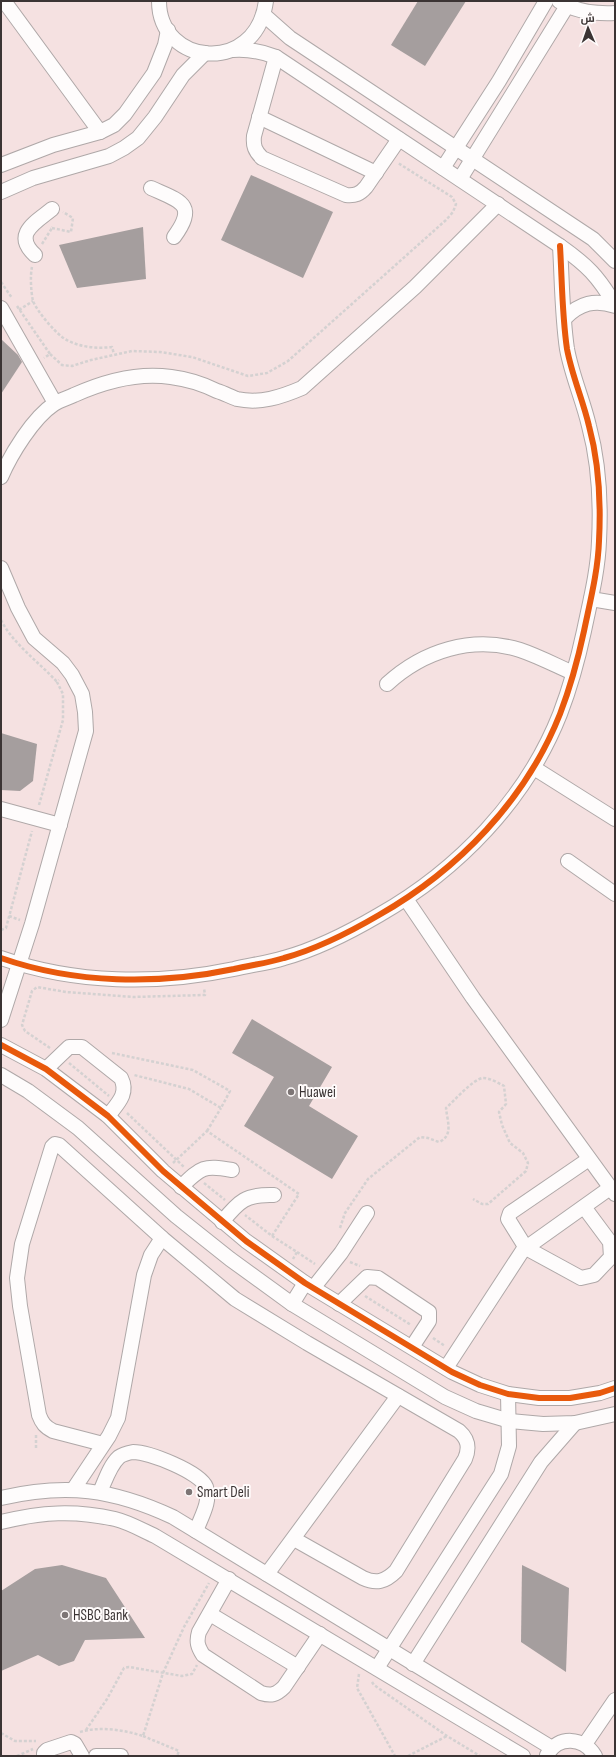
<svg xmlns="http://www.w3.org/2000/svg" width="616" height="1757" font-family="'Sofia Sans Condensed',Cairo,sans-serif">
  <rect width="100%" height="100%" fill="#f8eeee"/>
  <rect fill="#f5e1e1" x="1" y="1" width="614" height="1755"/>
  <g fill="#a59e9e">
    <polygon points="418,1 466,1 425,66 391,45"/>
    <polygon points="251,175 333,212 303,278 221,240"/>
    <polygon points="143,227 146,279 77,288 59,245"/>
    <polygon points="1,339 18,355 22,362 1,394"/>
    <polygon points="1,733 37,744 33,781 20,791 1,790"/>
    <polygon points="252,1019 332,1067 309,1106 358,1136 332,1179 244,1126 274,1077 232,1053"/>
    <polygon points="62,1565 106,1578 145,1638 85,1640 74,1661 59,1666 38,1655 1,1671 1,1591 35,1569"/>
    <polygon points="522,1565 569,1588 566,1672 521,1642"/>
  </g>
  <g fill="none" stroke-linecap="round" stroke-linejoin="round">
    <defs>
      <g id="minor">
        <polyline points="4,1 100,132"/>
        <path d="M159,1C159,66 256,76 266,1"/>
        <path d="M559,1C576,12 595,14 615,13"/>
        <polyline points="264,15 290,38 593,239 615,261"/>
        <path d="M233,50C249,49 261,51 276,57L560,246C587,265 598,276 615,305"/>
        <path d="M276,57L254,136C253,146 255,151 262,158L346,195C355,196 360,194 366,187L399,139"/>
        <polyline points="259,117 376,173"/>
        <polyline points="1,165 53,145 100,132 114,125 125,114 154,73 165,45 168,30"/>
        <polyline points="443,168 499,81 546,1"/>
        <polyline points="460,179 567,6"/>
        <path d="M151,188C180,201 198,204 174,237"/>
        <polyline points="1,192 33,178 109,156 124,148 138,138 155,117 183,75 205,53"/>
        <path d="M35,255C12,234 36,222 52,209"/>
        <polyline points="1,308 55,403"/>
        <path d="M565,318C580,303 595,299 615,306"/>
        <path d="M1,477C11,454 33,418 54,404C60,400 68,398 74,395C105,381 137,372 171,377C187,379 203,384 217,391C224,393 231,397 237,399C260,404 281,397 302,388L415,287L498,204"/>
        <polyline points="1,568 18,608 34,638 63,663 72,675 82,694 85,712 86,731 32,924 1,1020"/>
        <polyline points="591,599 615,603"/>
        <path d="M387,684C423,651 472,635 520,650C538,656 555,665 573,673"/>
        <polyline points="534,768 615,819"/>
        <polyline points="1,809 60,825"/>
        <polyline points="568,861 615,894"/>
        <polyline points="406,899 473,998 615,1194"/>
        <path d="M1,958C75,984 158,985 234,969C251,965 268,963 284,958C317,949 350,932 379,915C458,870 526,800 560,714C570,688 578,659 584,631C590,602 598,571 599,541C601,503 599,463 589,426C583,400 572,376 567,349C562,315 562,279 560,246"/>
        <polyline points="1,1045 46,1069 108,1116 163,1171 246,1241 305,1283 452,1372 480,1385 508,1394 539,1398 570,1398 600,1393 615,1388"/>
        <path d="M46,1069L69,1047H82L121,1078C129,1094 117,1104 108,1116"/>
        <polyline points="1,1075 28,1091 78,1128 176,1216 230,1259 292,1304 445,1397 476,1411 510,1421 543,1424 575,1423 615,1414"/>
        <path d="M181,1187C201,1167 204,1165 232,1170"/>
        <polyline points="584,1207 610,1242 611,1257 594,1275 581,1278 526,1248 508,1219 510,1213 589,1159"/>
        <path d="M222,1222C239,1201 246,1194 274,1195"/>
        <polyline points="314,1287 341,1253 367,1213"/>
        <polyline points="292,1304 305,1283"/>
        <polyline points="339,1304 367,1277 378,1278 429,1312 429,1321 412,1347"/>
        <polyline points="446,1368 523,1250 610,1188"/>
        <path d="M103,1444L53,1431C45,1427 42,1423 39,1415L20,1306L17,1278L22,1244L52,1147L55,1144L59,1145L162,1238L235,1299L307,1343L459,1431C468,1439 470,1447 465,1459L396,1571C385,1582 376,1584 363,1578L294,1539"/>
        <polyline points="73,1490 109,1436 118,1418 144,1275 151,1255 162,1238"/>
        <path d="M100,1492C105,1481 110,1465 119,1457C123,1454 128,1453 133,1452C149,1452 200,1472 206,1487C211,1502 201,1517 196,1531"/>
        <path d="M1,1498C66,1483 113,1489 173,1517L552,1748"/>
        <path d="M1,1522C42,1512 74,1510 115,1519C128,1522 142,1530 155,1536L523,1756"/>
        <polyline points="267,1574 398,1396"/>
        <path d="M229,1579L199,1632C196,1642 198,1647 203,1655L261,1693C271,1696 276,1695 284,1687L320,1634"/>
        <polyline points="210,1614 298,1667"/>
        <polyline points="413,1664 541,1462 575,1423"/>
        <polyline points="377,1668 501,1474 509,1446 508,1394"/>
        <polyline points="585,1744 615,1700"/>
        <path d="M547,1755C558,1735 584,1737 595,1756"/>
        <polyline points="44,1756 44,1753 47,1750 71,1742 75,1744 82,1756"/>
        <polyline points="96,1756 121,1756"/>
      </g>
    </defs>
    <use href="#minor" stroke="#afa8a8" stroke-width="16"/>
    <g stroke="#d4d1d1" stroke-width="2.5" stroke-dasharray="3 2" stroke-linecap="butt">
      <polyline points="52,228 71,232 73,218 63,212"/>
      <polyline points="42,244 52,228 51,227"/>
      <path d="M32,267C30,276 31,292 33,301C37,311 53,330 62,337C76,347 96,349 112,347L114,354"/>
      <polyline points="1,282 12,298"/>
      <polyline points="17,306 50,354 44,358"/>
      <polyline points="19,310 33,301"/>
      <polyline points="50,354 62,365 72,366 91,360 132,351 160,352 192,357 248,376 267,373 288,361 446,220 453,212 456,204 452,197 398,163"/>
      <path d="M1,620C13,644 39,662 57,682"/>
      <polyline points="39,805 63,720 63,694 57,682 59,680"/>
      <polyline points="9,916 20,920"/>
      <polyline points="1,930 6,928 32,831"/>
      <polyline points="50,1048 25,1031 22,1025 32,991 37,987 66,992 133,997 205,995 204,988"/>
      <polyline points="112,1053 193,1070 230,1091 221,1108 189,1089 134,1075"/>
      <polyline points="69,1063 109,1096"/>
      <polyline points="127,1113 184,1167"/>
      <polyline points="207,1131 221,1108"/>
      <polyline points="173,1163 207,1131 299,1194 272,1236 245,1215"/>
      <polyline points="204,1183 225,1200"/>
      <path d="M340,1228L345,1213L368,1179L420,1137L428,1138L439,1142C454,1136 447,1120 446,1108C454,1101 473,1079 483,1078C490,1078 498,1083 504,1086L506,1104L499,1112L502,1125L510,1143L523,1153L528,1163L526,1171L488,1204H482L473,1199"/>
      <polyline points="272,1236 297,1252 293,1259"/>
      <polyline points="297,1252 315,1264"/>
      <polyline points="350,1262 360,1266"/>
      <polyline points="365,1296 411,1325"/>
      <polyline points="433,1338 445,1346"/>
      <polyline points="36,1448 36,1435"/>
      <polyline points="359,1674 357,1688 395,1756"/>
      <polyline points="372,1682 374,1685 447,1736 480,1756"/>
      <polyline points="86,1730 107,1699 124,1668 129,1667 182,1676 192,1674 197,1665"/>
      <path d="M80,1732C100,1726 124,1730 143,1736L163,1673L184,1627L209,1583"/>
      <polyline points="1,1733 15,1741 36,1741"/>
      <polyline points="143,1736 179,1751 177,1756"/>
      <polyline points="17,1756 33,1749"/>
      <polyline points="408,1756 447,1736"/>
    </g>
    <use href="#minor" stroke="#fefcfc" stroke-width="14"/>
    <defs>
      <g id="cycleway">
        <path d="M1,958C75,984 158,985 234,969C251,965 268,963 284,958C317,949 350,932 379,915C458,870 526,800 560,714C570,688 578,659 584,631C590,602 598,571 599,541C601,503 599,463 589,426C583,400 572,376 567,349C562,315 562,279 560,246"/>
        <polyline points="1,1045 46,1069 108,1116 163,1171 246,1241 305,1283 452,1372 480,1385 508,1394 539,1398 570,1398 600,1393 615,1388"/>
      </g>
    </defs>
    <use href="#cycleway" stroke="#fffbfb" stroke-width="8"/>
    <use href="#cycleway" stroke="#e8590c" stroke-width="6"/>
  </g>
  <g fill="#7d7575" stroke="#fffbfb" stroke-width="1.5">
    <circle cx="291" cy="1092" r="4"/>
    <circle cx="189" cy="1492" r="4"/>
    <circle cx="65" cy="1615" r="4"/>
  </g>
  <g text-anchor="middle" stroke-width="4" stroke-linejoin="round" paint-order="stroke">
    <g font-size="15" fill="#3b3434" stroke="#fffbfb" text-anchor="start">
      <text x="299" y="1097">Huawei</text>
      <text x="197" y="1497">Smart Deli</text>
      <text x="73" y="1620">HSBC Bank</text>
    </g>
  </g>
  <rect width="616" height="1757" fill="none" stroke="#3b3434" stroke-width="4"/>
  <g transform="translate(588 28) rotate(358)" stroke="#fffbfb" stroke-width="3" paint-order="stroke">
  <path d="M0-3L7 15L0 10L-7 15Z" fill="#3b3434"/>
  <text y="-6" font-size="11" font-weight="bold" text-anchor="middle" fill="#3b3434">ش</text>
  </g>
</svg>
